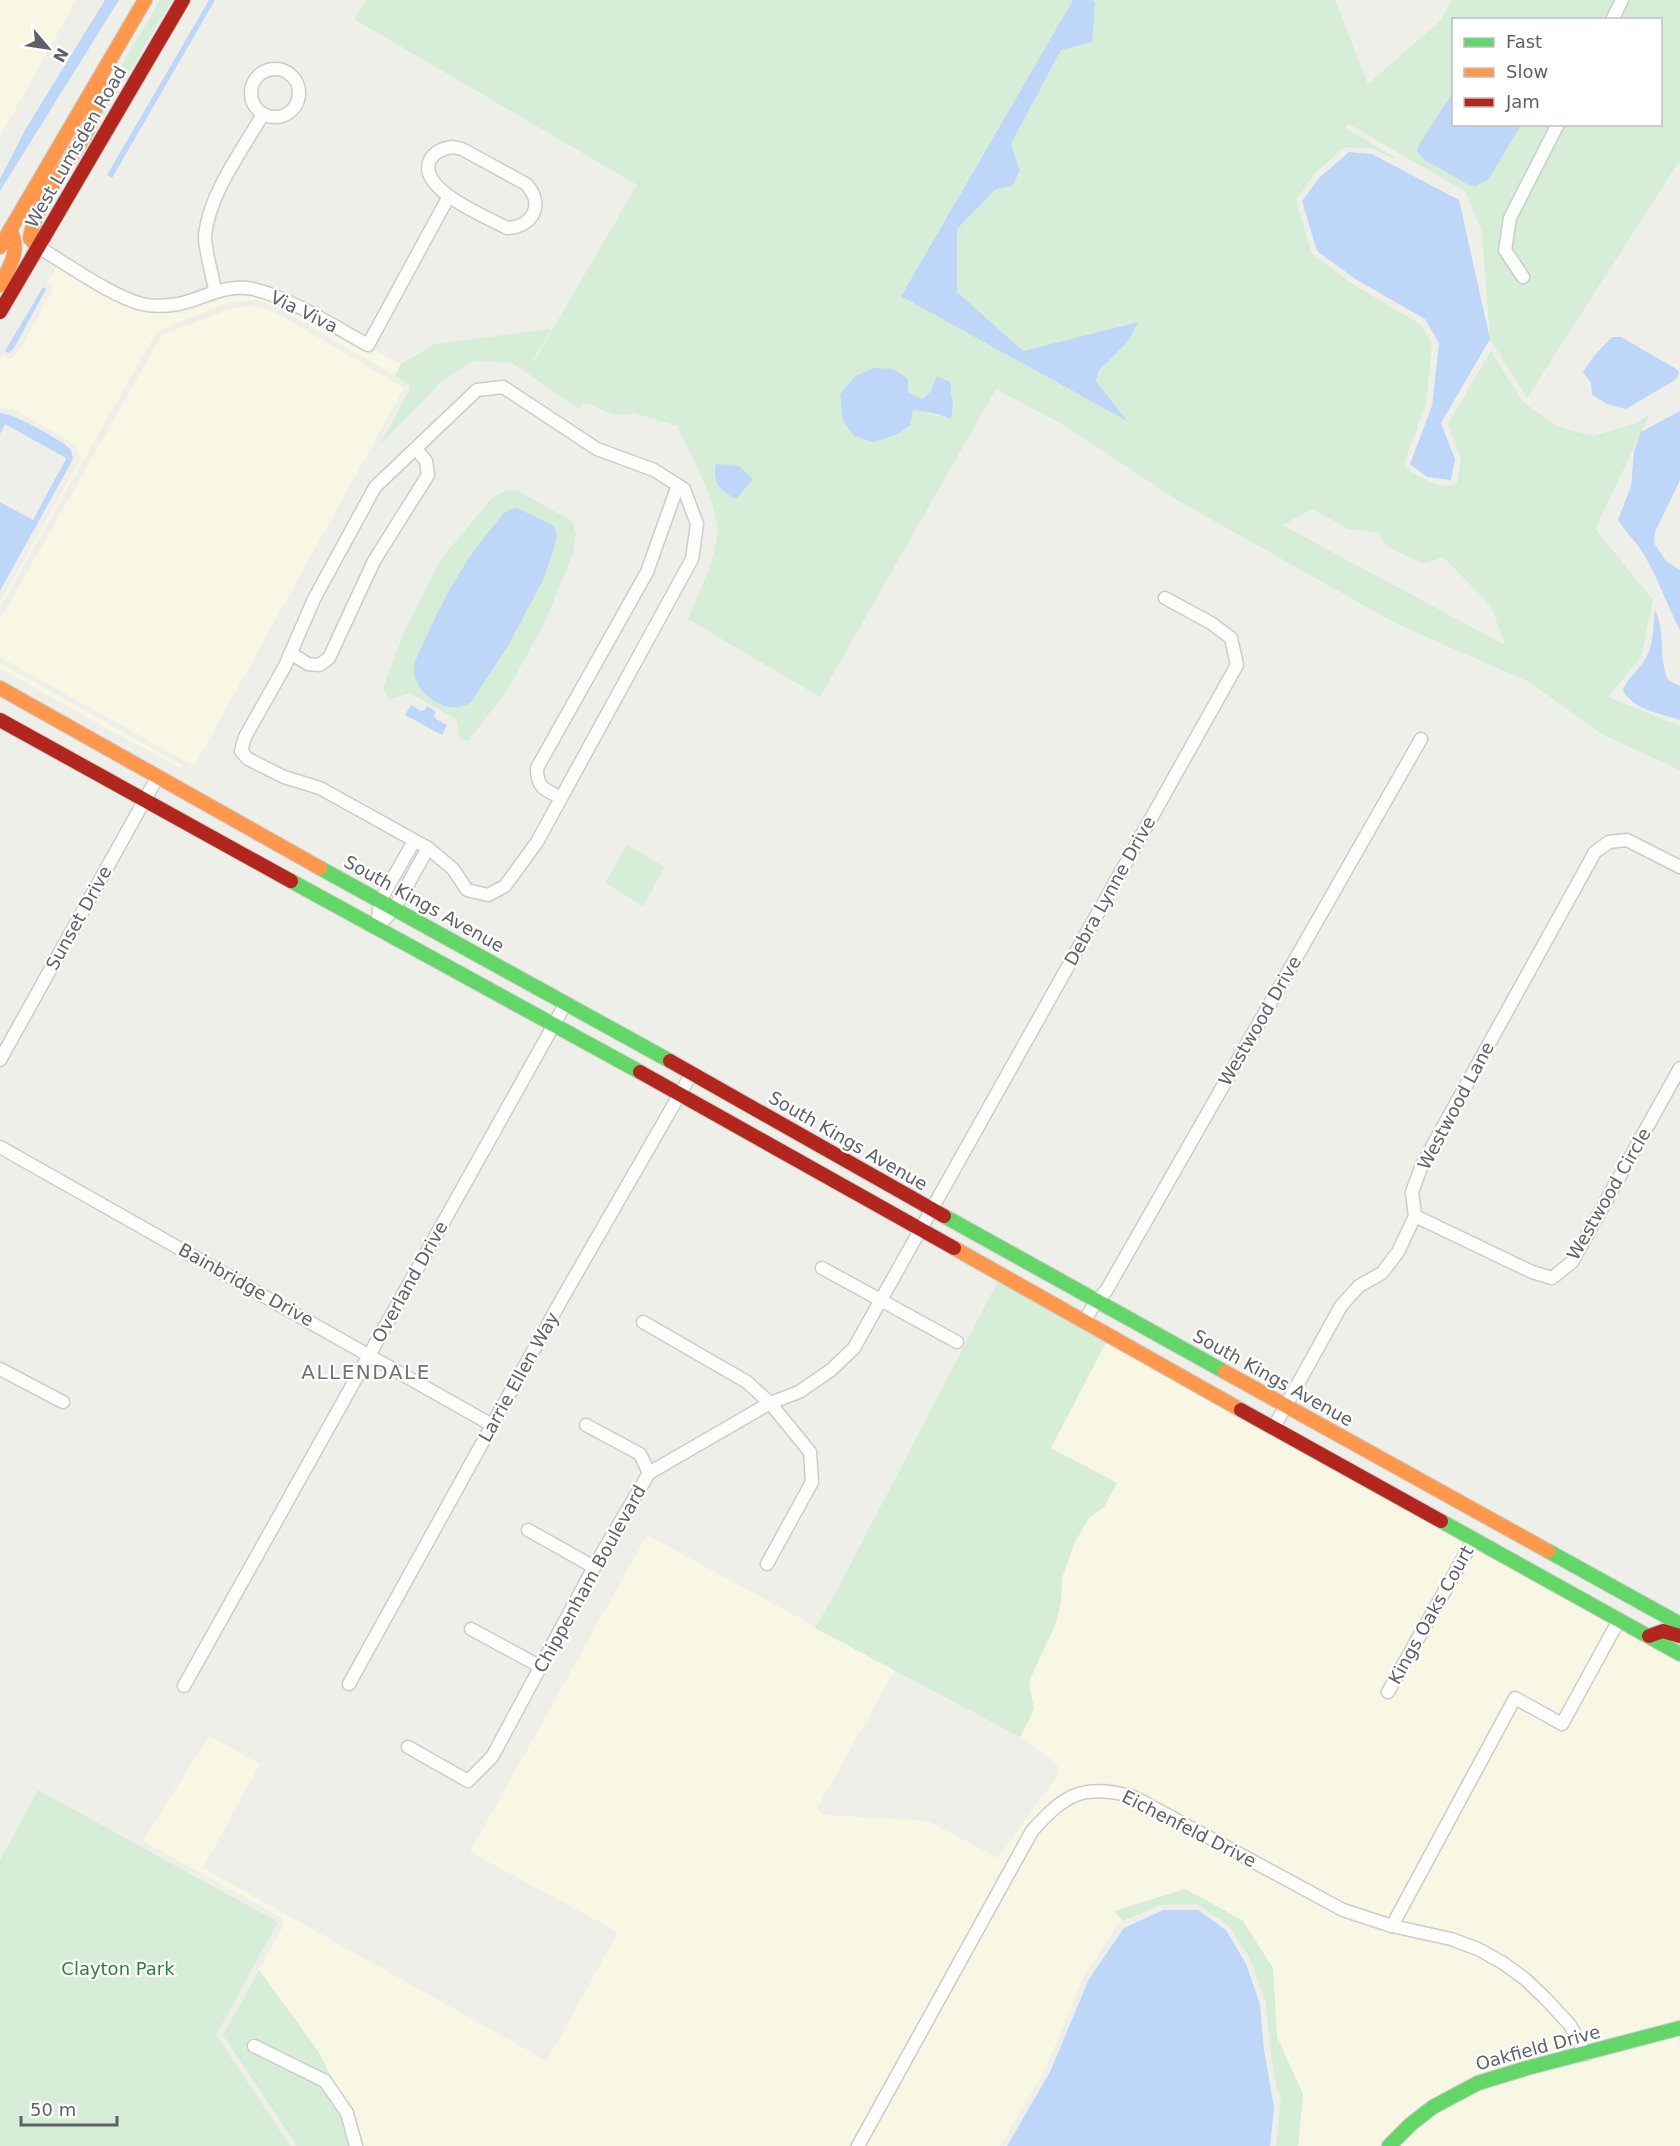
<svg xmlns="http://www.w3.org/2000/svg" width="1680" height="2146" font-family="'DejaVu Sans',sans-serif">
  <rect width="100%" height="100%" fill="#efefe9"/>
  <g fill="#f8f7e3">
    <polygon points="0,0 76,0 0,137"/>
    <polygon points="57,266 125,305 154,313 184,313 227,297 251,295 278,305 371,354 374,350 401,364 395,376 276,306 254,300 229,302 157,331 0,607 0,603 80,460 77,449 71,442 13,409 0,407 0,359 2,356 10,359 19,351 52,292 52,286 47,283"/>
    <polygon points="253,306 273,311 404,388 194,766 0,657 0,620 162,335 232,308"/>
    <polygon points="0,663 183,766 181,768 97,723 0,668"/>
    <polygon points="1106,1342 1464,1541 1378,1693 1391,1701 1477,1548 1609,1622 1559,1714 1518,1692 1508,1694 1388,1918 1345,1903 1135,1790 1110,1783 1079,1786 1049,1801 1025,1828 849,2146 364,2146 354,2112 334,2082 318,2051 259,1970 284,1925 282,1918 143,1841 209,1736 260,1764 203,1868 547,2061 618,1932 470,1852 647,1535 895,1670 817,1808 824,1815 928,1821 998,1858 1058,1775 1059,1768 1051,1759 1020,1737 1034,1709 1029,1684 1061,1602 1062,1578 1075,1542 1089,1518 1104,1507 1117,1483 1051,1448"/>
    <polygon points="1622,1629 1680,1661 1680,2020 1589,2045 1575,2021 1551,1994 1530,1974 1507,1958 1481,1943 1453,1932 1403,1921 1518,1707 1559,1730 1569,1728"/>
    <polygon points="1108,1797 1131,1803 1340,1915 1395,1935 1396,1934 1449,1945 1475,1955 1500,1968 1521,1984 1540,2002 1564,2028 1575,2049 1500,2067 1466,2078 1418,2108 1378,2146 1298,2146 1303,2094 1277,2037 1273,1968 1242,1920 1185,1889 1114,1911 1123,1921 1118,1924 1084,1976 1045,2069 1000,2146 867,2146 1038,1836 1058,1813 1083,1799"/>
    <polygon points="1677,2036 1680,2045 1680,2146 1399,2146 1407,2137 1448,2105 1505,2080 1583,2063"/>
  </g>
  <g fill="#d6edd7" fill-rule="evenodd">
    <polygon points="160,0 172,0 44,216 106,93"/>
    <path d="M366,0H1073L901,295L1126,420L1096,381L1099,370L1127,343L1137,322L1023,351L957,293V229L996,189L1020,171L1011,144L1061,50L1095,2L1092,0H1335L1368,84L1440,21L1452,0H1680V160L1527,398L1490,339L1482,233L1466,192L1349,124L1345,128L1393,156L1394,159L1374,149L1345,147L1315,173L1296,200L1312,254L1354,285L1420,324L1432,344L1426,405L1404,463L1405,467C1419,477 1440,492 1457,483L1461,459L1448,424L1491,351L1523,402L1559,427L1593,436L1637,423L1650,414L1595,529L1653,600L1641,657L1608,697L1680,726V770L1603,735L1529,682L1395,623L1177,500L1067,427L996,389L820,697L688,619C698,593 713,566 717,537C721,508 690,454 677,426L634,413C619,419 602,411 588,403L582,404L579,409L511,362L472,361L441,382L380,445L410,389L408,384L395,376L401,364L435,344L549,329L551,330L533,360L534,365V361L637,185L354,19ZM1454,20H1660V124H1454ZM893,369L907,379L908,392L922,399L930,392L937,376L952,392L951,419L913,410ZM1313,509L1348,529L1378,533L1386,546L1421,563H1426L1443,557L1491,606L1505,645L1282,525Z"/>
    <polygon points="516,490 572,521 576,534 573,553 545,622 508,689 469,740 461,740 456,719 410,693 389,700 383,688 405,630 441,559 491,499 502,492"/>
    <polygon points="627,845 665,867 643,906 605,883"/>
    <polygon points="998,1281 1106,1342 1051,1448 1117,1483 1104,1507 1089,1518 1075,1542 1062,1578 1061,1602 1056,1623 1031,1677 1029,1684 1034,1709 1020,1737 815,1628 835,1594"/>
    <polygon points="38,1790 278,1922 216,2035 290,2146 0,2146 0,1860"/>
    <polygon points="1185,1889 1242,1920 1273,1968 1277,2037 1303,2094 1298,2146 1276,2146 1281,2096 1278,2092 1270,2050 1266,2003 1251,1961 1229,1926 1197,1904 1160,1905 1123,1921 1114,1911"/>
    <polygon points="259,1970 318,2051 334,2082 327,2075 251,2037 245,2048 320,2086 340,2116 349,2146 297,2146 223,2035"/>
  </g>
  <g fill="#bed6f8">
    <polygon points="105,0 119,0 0,191 0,179 25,130"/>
    <polygon points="209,0 215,0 112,178 107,175"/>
    <polygon points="1073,0 1092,0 1095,2 1092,42 1061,50 1011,144 1020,171 1012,186 996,189 957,229 957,292 1023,351 1138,322 1127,343 1099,370 1096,381 1127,421 901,296"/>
    <polygon points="1453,95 1454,124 1521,125 1488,180 1476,186 1467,184 1425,160 1417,151 1419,145 1450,97"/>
    <polygon points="1349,152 1372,154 1459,200 1490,339 1441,423 1455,459 1451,480 1427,477 1410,464 1432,406 1439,343 1425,319 1357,280 1317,251 1302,201 1320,177"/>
    <polygon points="43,287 46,289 14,348 9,353 5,351"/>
    <polygon points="1612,337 1621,337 1678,370 1679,374 1675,380 1626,409 1607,404 1592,395 1591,383 1583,372 1593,357"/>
    <polygon points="874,368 893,369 908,379 908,392 922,399 930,392 937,376 950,382 953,406 951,419 937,414 913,410 910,425 898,434 874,442 854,436 843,421 840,394 856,376"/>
    <path d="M1680,411V480L1655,532L1654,543L1666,561L1680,570V630C1667,605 1658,578 1643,553C1636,541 1625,532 1618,520L1631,486L1634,451L1641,432Z"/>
    <path d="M0,413C11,412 59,439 68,447C72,450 72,455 73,459L0,591V502L33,519L66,459L5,425L0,434Z"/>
    <path d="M716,464L739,466L753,479L736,499C720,491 712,482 716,464Z"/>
    <path d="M517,508L554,526L557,534L554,549L543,580L508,646L472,701C451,719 414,695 414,670C414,660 421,648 425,640C436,615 449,589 464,566C475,547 490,531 503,514L510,509Z"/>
    <path d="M1655,610C1666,633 1658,657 1668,680L1680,686V720C1662,714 1631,709 1623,690C1628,677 1639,670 1646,658C1654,643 1653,626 1655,610Z"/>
    <polygon points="411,705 421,711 425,710 427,706 436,712 434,716 436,719 447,725 442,735 405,715"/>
    <polygon points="1163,1910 1198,1910 1226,1930 1246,1964 1260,2004 1264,2050 1274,2108 1270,2146 1007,2146 1050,2072 1089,1979 1124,1928"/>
  </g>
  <polygon fill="#efefe9" points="5,424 66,458 33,520 0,502 0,499 31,515 62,460 6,429 0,437"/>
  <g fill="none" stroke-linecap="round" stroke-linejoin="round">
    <defs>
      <g id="street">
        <polyline points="1612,20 1622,0"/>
        <circle cx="275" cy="93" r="24"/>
        <path d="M453,147L462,149L526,184C545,204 533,227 507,228C487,217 416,189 430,160C435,151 443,148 453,147Z"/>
        <path d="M38,247C67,264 111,296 142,304C154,307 166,306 178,304C203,299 225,283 253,289C289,297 335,327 368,345L449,196"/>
        <polyline points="1523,277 1505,250 1510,218 1558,124"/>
        <path d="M215,290C213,277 204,247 205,235C210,192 242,151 263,114"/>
        <polyline points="290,653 308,664 319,665 329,658 374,561 428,475 426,461 416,449"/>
        <path d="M561,798C545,789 537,789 537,768L647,572L678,485"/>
        <polyline points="377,928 394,909 428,848 453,869 467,890 488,895 505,886 537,842 692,559 697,524 684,489 654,470 597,449 503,387 477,390 375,487 314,599 285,666 245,737 241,751 248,759 284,777 320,788 428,848"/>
        <polyline points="377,928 380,901 414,841"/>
        <polyline points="0,1060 158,776"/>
        <polyline points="0,1147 492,1425"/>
        <polyline points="1415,1216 1532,1272 1552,1278 1572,1262 1680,1068"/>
        <polyline points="822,1268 957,1342"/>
        <polyline points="643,1322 747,1382 770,1403 810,1452 812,1482 767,1564"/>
        <polyline points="1084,1322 1096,1301 1106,1291 1421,739"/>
        <polyline points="0,1369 63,1402"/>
        <polyline points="586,1425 640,1454 649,1473"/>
        <polyline points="1274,1427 1341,1306 1359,1286 1382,1273 1398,1252 1415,1216 1412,1192 1422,1165 1595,852 1609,842 1627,840 1680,867"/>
        <polyline points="528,1530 594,1567"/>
        <polyline points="471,1629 541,1667"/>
        <polyline points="349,1684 563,1297 692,1073"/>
        <polyline points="184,1686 566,1003"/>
        <polyline points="1388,1692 1474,1539"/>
        <polyline points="408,1747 468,1781 492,1757 594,1567 649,1473 770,1403 799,1392 831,1370 854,1348 1237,665 1231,638 1211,623 1165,598"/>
        <polyline points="1392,1926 1515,1698 1562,1724 1619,1620"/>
        <polyline points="254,2046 325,2081 347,2113 356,2146"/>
        <path d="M858,2146L1032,1831C1065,1794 1083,1783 1134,1797L1343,1910L1392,1926L1451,1939L1478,1949L1503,1963L1525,1979L1545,1998L1570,2025L1586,2054"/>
      </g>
      <g id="fast">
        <polyline points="320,868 670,1061"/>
        <polyline points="291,881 640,1072"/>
        <polyline points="944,1216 1225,1372"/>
        <polyline points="1441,1521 1680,1654"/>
        <polyline points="1548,1551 1680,1624"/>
        <polyline points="1389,2146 1411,2124 1433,2107 1478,2083 1527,2068 1680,2028"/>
      </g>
      <g id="slow">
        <polyline points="0,247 145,0"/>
        <path d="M38,247L30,238C37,198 68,166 87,131C94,117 98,101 101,86"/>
        <path d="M0,285C10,267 21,250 10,230"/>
        <polyline points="0,688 320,868"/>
        <polyline points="954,1248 1241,1410"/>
        <polyline points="1225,1372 1548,1551"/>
      </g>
      <g id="jam">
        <polyline points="0,312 183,0"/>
        <polyline points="0,720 291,881"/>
        <polyline points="670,1061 944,1216"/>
        <polyline points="640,1072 954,1248"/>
        <polyline points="1241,1410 1441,1521"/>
        <polyline points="1649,1636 1663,1631 1680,1636"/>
      </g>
    </defs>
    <use href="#street" stroke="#cccdcb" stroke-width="15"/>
    <use href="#fast" stroke="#cbcccb" stroke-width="16"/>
    <use href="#slow" stroke="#cbcccb" stroke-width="16"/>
    <use href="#jam" stroke="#cbcccb" stroke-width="16"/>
    <use href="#street" stroke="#fdfdfc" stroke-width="12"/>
    <use href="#fast" stroke="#63d668" stroke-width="14"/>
    <use href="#slow" stroke="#ff974d" stroke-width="14"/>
    <use href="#jam" stroke="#b3261e" stroke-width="14"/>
  </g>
  <g text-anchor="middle" stroke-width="4.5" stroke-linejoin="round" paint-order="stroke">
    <g font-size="18" fill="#5e6168" stroke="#fff">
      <text transform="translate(76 147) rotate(-60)" y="6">West Lumsden Road</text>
      <text transform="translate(304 312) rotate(26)" y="6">Via Viva</text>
      <text transform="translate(1110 891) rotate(-61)" y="6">Debra Lynne Drive</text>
      <text transform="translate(424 904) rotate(29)" y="6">South Kings Avenue</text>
      <text transform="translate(79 918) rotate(-61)" y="6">Sunset Drive</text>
      <text transform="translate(1260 1021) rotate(-60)" y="6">Westwood Drive</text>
      <text transform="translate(1456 1106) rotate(-62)" y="6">Westwood Lane</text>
      <text transform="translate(848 1141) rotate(30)" y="6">South Kings Avenue</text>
      <text transform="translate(1609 1194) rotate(-60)" y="6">Westwood Circle</text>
      <text transform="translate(410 1282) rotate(-61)" y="6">Overland Drive</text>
      <text transform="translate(246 1285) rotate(29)" y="6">Bainbridge Drive</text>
      <text transform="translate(519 1377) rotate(-61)" y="6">Larrie Ellen Way</text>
      <text transform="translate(1273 1378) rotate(29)" y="6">South Kings Avenue</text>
      <text transform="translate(590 1579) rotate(-61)" y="6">Chippenham Boulevard</text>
      <text transform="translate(1431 1615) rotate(-61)" y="6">Kings Oaks Court</text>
      <text transform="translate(1189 1829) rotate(27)" y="6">Eichenfeld Drive</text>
      <text transform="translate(1538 2048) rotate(-15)" y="6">Oakfield Drive</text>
    </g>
    <g font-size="18" fill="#2c813f" stroke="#fff">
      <text x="118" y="1975">Clayton Park</text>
    </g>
    <g font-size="20" letter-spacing="1.5" fill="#6f737a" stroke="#fff">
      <text x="366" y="1379">ALLENDALE</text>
    </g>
  </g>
  <rect x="1452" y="18" width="210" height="108" fill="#ffffff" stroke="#bfc0c3" stroke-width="1.5"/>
  <rect x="1464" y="38" width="30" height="9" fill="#63d668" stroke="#bfc0c3" stroke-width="1.5"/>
  <text x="1506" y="48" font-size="18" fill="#5e6168">Fast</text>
  <rect x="1464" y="68" width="30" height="9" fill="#ff974d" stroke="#bfc0c3" stroke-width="1.5"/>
  <text x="1506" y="78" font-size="18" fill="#5e6168">Slow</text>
  <rect x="1464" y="98" width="30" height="9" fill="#b3261e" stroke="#bfc0c3" stroke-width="1.5"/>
  <text x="1506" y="108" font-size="18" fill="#5e6168">Jam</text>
  <g transform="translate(48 48) rotate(119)" stroke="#ffffff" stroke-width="4.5" paint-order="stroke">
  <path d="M0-4.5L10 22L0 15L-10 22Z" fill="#5e6168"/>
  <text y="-9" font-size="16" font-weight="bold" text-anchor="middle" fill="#5e6168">N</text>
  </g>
  <path d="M21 2116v9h96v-9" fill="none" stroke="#5e6168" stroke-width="3"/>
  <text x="30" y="2116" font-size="18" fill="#5e6168" stroke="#ffffff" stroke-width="4.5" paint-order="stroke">50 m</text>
</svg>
